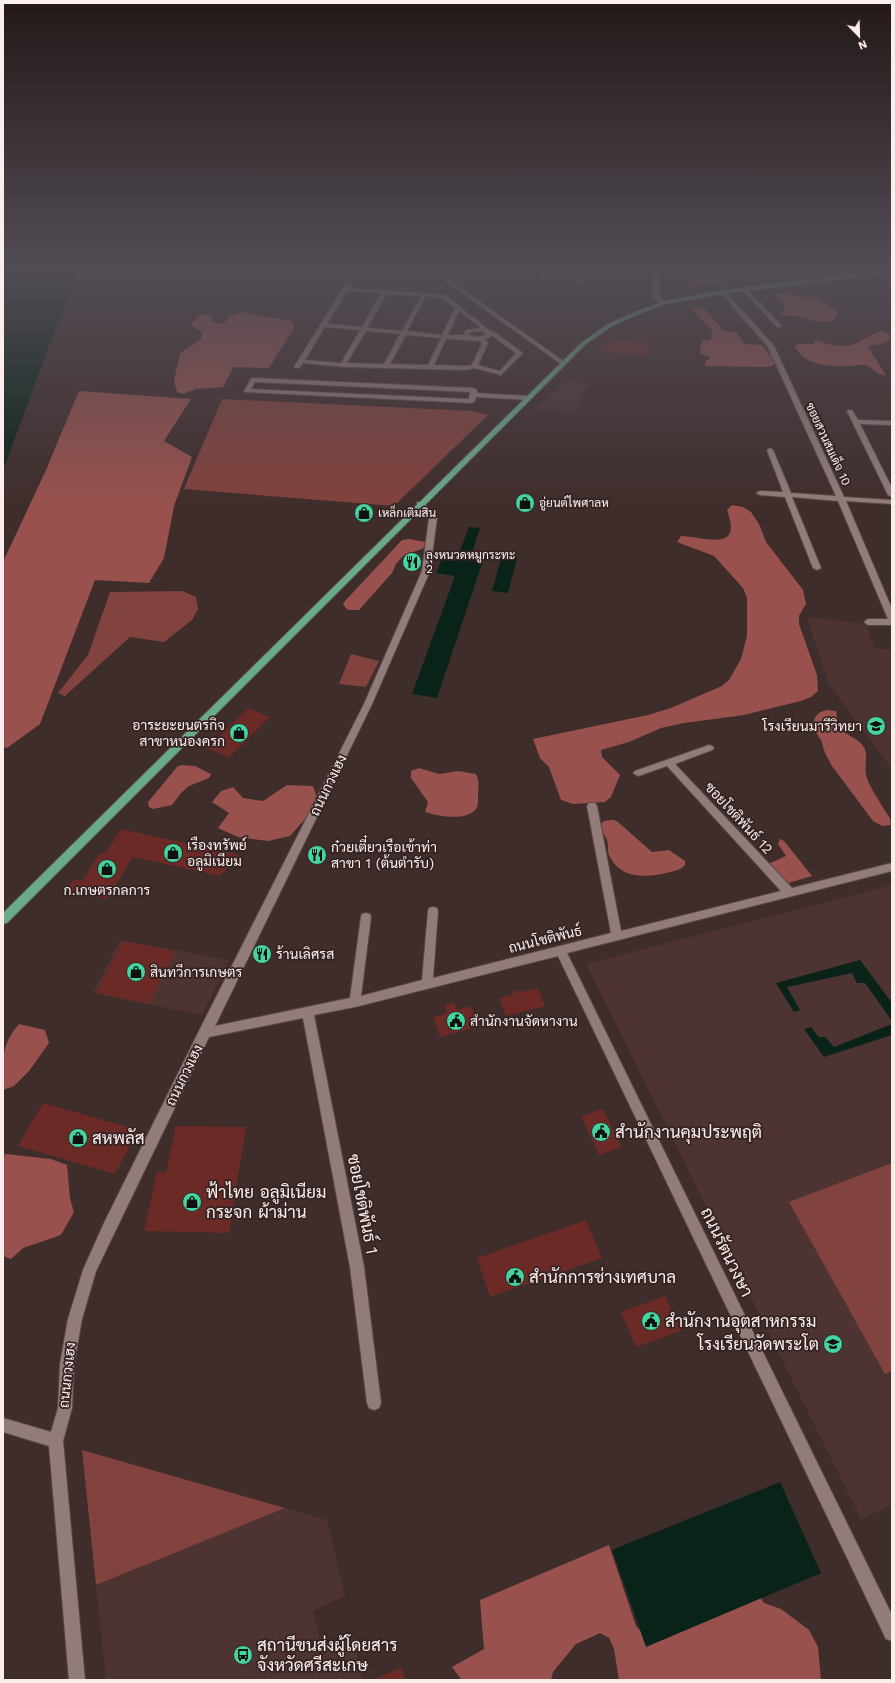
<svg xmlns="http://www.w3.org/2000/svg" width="895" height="1683" font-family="'Work Sans',Sarabun,sans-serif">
  <rect width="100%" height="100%" fill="#3f2d2b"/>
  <g fill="#4d3432">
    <polygon points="567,380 588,383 574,414 536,409"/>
    <polygon points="807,617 867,624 874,648 892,650 892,769 828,683"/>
    <polygon points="892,885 892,1505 861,1519 586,964"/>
    <polygon points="120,940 229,960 202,1015 93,993"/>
    <polygon points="285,1508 327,1520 345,1596 313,1611 323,1652 355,1637 358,1660 362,1680 106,1680 96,1585"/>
  </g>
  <g fill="#82423d">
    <polygon points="690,271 744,271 752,280 691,286"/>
    <polygon points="222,399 473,411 488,415 394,506 184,489"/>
    <polygon points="182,591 196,597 198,609 192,620 164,642 130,637 65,696 58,693 88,655 110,592"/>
    <polygon points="351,654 379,661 366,687 339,684"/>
    <polygon points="892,1163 892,1371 885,1374 789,1202"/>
    <polygon points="82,1450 285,1508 96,1585"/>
  </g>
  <g fill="#98514c">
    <polygon points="539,271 588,271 591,282 542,281"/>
    <path d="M786,292L801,296L817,298L835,309L837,311V316C828,327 811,320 800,317C794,315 789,316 783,316L780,314L786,308L774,295Z"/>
    <polygon points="696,307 704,308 724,331 737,333 744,344 762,345 776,363 772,366 767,367 705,366 706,361 710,359 708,356 701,354 700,348 702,341 710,340 713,332 692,309"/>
    <polygon points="241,312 291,321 295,326 269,368 234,367 223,387 197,389 182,394 177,392 174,381 180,353 201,339 202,332 190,325 200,315 210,315 213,322 224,324 229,316"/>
    <path d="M883,331L888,334L891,339L881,344L868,346L886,376C876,374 871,366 865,365C860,364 854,366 849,366C831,367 803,366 795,346L798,344H815L813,341C819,339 822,343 828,344C833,345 839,346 844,346C859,346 869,333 883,331Z"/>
    <polygon points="79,391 191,399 164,441 192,457 174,506 164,558 149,583 95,580 40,724 7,748 3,747 3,562 46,470"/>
    <path d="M732,505L743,507L751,512L759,524L766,542L803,590L806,604L799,616V624L817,675L818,691L811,697L801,701L744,715L684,723L661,728L629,742L601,750L602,757L620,775L611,797L605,802L573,804L561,800L549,767L540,758L533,739L648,715L671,708L722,686L729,680L741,659L747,636V598L743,588L714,556L677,542L681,536C706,537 743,553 727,510Z"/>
    <polygon points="409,539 425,542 426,545 422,549 404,555 396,564 392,573 359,610 348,610 343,605 345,601 402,540"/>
    <path d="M827,710L836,711C837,717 838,724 841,729C847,736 858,738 863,746C869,753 864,765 866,775C868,785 884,809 890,818L891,825L882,826L873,821L832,766L825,753L821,740L813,728C813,717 817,712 827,710Z"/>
    <polygon points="181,765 195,766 211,774 209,778 189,786 181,793 172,805 153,809 149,807 148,802 177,767"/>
    <path d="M419,768L439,774L458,771L476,774C480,782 478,787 478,796C478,801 479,807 474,811C463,821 438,816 425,812L428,802L411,778V771Z"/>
    <polygon points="287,785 313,786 317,798 305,819 290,836 268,841 238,837 218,828 229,813 212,802 221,791 233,787 243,798 263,801"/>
    <path d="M614,820L618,822L652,852L669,850L685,861V865C680,871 670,872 662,874C641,878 619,877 609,855C607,850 609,846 607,840C605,836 599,828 602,823C604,820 610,820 614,820Z"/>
    <polygon points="780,839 784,841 812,876 785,884 768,864 786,856 778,844"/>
    <path d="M19,1024L45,1030L49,1043L29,1071L14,1086L3,1090C3,1061 0,1046 19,1024Z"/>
    <polygon points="6,1154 51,1159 67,1165 70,1199 74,1212 61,1235 23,1248 11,1259 3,1256 3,1156"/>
    <polygon points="609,1545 636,1626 648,1639 753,1587 764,1603 781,1609 809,1630 818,1647 821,1680 619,1680 614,1649 609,1638 600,1633 576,1644 553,1672 551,1680 461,1679 452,1667 484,1649 480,1600"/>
  </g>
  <g fill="#092319">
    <polygon points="3,271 77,271 3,470"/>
    <polygon points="469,527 480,528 472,553 485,555 437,698 412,694 455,576 436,573 442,559 456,561"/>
    <polygon points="502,555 517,558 508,593 492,591"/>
    <polygon points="860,960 892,1003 892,1021 865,983 857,983 852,973 787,987 800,1010 794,1012 776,983"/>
    <polygon points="892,1024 892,1035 824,1057 804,1029 811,1027 819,1037 825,1037 834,1047"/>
    <polygon points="780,1482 821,1573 646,1647 612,1550"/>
  </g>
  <g fill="#6c2a27">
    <polygon points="615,339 651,343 647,356 599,351"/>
    <polygon points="406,556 420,557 418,567 404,567"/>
    <polygon points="249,708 270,717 228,758 207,748"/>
    <polygon points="121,829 240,855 220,876 133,857 107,899 67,890 74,879 82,881 100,853 105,854"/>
    <polygon points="123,941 175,951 149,1004 96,993"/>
    <polygon points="538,988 545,1006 506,1016 499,998 514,994 513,992 522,990 523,992"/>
    <polygon points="454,1002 457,1010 471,1006 479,1026 440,1037 433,1017 447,1013 445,1005"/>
    <polygon points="43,1103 138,1130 115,1174 18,1146"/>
    <polygon points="603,1109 622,1147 599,1155 581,1116"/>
    <polygon points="176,1126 246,1127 229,1233 144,1231 157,1172 166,1173"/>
    <polygon points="586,1220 602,1258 490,1297 477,1258"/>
    <polygon points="665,1296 681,1331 636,1347 621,1312"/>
    <polygon points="401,1667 405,1680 373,1680"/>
  </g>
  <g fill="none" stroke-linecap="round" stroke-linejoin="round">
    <defs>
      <g id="minor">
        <polygon points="431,271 437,271 566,363 561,364"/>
        <polygon points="653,271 659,271 659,297 667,302 667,304 663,304 653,298"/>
        <path d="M348,283L351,285L349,288L445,295L489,330L497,334L523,353L501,375L474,368L466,370L343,367L303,363L299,368H295L294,367L345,285ZM347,291L381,293L362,327L327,324ZM387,294L421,296L402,331L367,328ZM426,296L442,298L455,308L442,335L407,331ZM459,311L479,326L480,328L466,330L463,335H448ZM325,327L360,330L341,363L305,360ZM366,331L400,334L384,364L347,363ZM478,331L484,332L485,335L477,337L469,335L470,332ZM406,335L441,338L428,365L390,364ZM491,335L516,353L500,371L478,365L488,343L485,339L490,337ZM446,339L480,341L482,343L472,365L466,366L434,365Z"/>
        <polygon points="742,288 746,288 781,325 781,327 777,327 742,290"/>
        <polygon points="721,291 725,291 774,346 844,497 892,500 892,504 846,501 892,609 892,625 868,625 864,622 868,619 888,619 838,501 792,497 821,568 817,570 813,568 785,497 760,495 756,493 760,491 783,492 767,450 770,448 773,450 791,493 836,496 768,347 721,293"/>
        <path d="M253,378L474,388L477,390V393L528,396L531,398L528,400L476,397L475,401L472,403L245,392L244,391L251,379ZM255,382L470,392L469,399L251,389Z"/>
        <polygon points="848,410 852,410 858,420 892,421 892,425 860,424 892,488 892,497 888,495 847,411"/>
        <polygon points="417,502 423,502 437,518 430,571 372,704 215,1026 350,998 361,917 362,914 366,913 370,914 371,917 361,996 422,980 428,911 429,908 433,907 437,908 438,911 433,978 611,933 587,806 589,803 595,803 597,806 621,931 781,891 667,766 638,776 633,773 635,771 709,745 712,746 714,748 712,750 675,764 792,888 892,863 892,871 567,953 892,1615 892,1641 886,1639 558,956 355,1007 314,1015 364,1267 381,1403 379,1408 374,1410 369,1408 367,1403 350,1267 303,1018 209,1037 96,1271 82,1319 74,1364 72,1408 63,1441 85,1680 69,1680 49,1446 3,1432 3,1418 51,1432 58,1408 60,1364 68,1319 83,1270 104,1223 200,1029 364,704 422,571 429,518 417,506"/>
      </g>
      <polygon id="major" points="879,271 892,271 892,273 723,294 666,304 641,313 612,326 585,345 7,923 3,924 3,913 581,343 608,324 637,311 665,301 723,290"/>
    </defs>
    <use href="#minor" stroke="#584948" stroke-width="2"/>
    <use href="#major" stroke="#584948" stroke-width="2"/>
    <use href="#minor" fill="#927c7a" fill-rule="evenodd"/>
    <use href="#major" fill="#69a98c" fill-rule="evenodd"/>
  </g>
  <linearGradient id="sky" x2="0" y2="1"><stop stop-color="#231918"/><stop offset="0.53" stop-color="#524c55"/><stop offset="1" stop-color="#524c55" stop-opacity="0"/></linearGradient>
  <rect width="895" height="507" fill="url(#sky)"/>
  <defs>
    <symbol id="shop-disc" viewBox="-11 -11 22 22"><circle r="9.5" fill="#44d49f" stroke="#342322"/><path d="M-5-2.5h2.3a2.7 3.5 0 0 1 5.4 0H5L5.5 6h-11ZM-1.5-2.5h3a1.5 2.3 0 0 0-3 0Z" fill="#111"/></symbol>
    <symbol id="restaurant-disc" viewBox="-11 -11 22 22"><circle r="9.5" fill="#44d49f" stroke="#342322"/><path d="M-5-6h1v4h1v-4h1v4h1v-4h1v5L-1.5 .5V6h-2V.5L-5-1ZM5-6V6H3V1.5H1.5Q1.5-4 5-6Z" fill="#111"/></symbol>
    <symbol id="school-disc" viewBox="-11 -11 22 22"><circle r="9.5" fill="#44d49f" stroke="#342322"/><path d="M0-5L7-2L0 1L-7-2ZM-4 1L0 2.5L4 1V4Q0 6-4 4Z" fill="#111"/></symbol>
    <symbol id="civic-disc" viewBox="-11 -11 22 22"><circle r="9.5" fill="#44d49f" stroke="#342322"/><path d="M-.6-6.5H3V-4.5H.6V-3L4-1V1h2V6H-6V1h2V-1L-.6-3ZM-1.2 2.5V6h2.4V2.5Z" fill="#111"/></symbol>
    <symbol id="bus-disc" viewBox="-11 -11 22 22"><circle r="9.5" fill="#44d49f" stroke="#342322"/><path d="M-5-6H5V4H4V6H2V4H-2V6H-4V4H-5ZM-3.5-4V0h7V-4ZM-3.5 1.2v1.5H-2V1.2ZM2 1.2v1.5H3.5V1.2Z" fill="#111"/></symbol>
  </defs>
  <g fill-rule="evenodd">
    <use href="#shop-disc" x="514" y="492" width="22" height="22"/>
    <use href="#shop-disc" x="353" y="502" width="22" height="22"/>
    <use href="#restaurant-disc" x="401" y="551" width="22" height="22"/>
    <use href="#school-disc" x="865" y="715" width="22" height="22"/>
    <use href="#shop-disc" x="228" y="722" width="22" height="22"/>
    <use href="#shop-disc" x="162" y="842" width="22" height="22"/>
    <use href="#restaurant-disc" x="306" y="844" width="22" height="22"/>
    <use href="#shop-disc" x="96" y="858" width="22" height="22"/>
    <use href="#restaurant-disc" x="251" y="943" width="22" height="22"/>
    <use href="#shop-disc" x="125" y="961" width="22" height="22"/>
    <use href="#civic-disc" x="445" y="1010" width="22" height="22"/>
    <use href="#civic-disc" x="590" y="1121" width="22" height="22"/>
    <use href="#shop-disc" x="67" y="1127" width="22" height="22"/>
    <use href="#shop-disc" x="181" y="1191" width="22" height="22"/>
    <use href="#civic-disc" x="504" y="1266" width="22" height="22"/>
    <use href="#civic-disc" x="640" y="1310" width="22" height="22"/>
    <use href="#school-disc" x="822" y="1333" width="22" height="22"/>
    <use href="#bus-disc" x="232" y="1644" width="22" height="22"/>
  </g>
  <g text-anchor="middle" stroke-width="3.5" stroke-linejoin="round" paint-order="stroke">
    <g font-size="12" fill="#fbeeed" stroke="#342322">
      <text transform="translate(828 444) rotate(65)" y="4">ซอยสวนสมเด็จ 10</text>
    </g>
    <g font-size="12" fill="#fbeeed" stroke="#342322" text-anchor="start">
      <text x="539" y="507">อู่ยนต์ไพศาลห</text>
      <text x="378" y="517">เหล็กเติมสิน</text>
      <text x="426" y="559">ลุงหนวดหมูกระทะ<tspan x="426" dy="14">2</tspan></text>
    </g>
    <g font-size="14" fill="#fbeeed" stroke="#342322" text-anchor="start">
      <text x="225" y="730" text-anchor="end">อาระยะยนตรกิจ<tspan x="225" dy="16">สาขาหนองครก</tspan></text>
      <text x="862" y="731" text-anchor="end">โรงเรียนมารีวิทยา</text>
      <text x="187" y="850">เรืองทรัพย์<tspan x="187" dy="16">อลูมิเนียม</tspan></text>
      <text x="331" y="852">ก๋วยเตี๋ยวเรือเข้าท่า<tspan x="331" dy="16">สาขา 1 (ต้นตำรับ)</tspan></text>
      <text x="107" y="895" text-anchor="middle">ก.เกษตรกลการ</text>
      <text x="276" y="959">ร้านเลิศรส</text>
      <text x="150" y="977">สินทวีการเกษตร</text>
      <text x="470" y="1026">สำนักงานจัดหางาน</text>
    </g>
    <g font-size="14" fill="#fbeeed" stroke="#342322">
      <text transform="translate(328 785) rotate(-64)" y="5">ถนนกวงเฮง</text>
      <text transform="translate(739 818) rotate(47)" y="5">ซอยโชติพันธ์ 12</text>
      <text transform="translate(545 939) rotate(-14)" y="5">ถนนโชติพันธ์</text>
      <text transform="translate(184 1075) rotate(-64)" y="5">ถนนกวงเฮง</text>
      <text transform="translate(67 1375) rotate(-84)" y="5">ถนนกวงเฮง</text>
    </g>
    <g font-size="17" fill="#fbeeed" stroke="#342322" text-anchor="start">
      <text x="615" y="1138">สำนักงานคุมประพฤติ</text>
      <text x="92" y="1144">สหพลัส</text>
      <text x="206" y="1198">ฟ้าไทย อลูมิเนียม<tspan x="206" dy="20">กระจก ผ้าม่าน</tspan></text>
      <text x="529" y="1283">สำนักการช่างเทศบาล</text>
      <text x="665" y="1327">สำนักงานอุตสาหกรรม</text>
      <text x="819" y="1350" text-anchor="end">โรงเรียนวัดพระโต</text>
      <text x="257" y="1651">สถานีขนส่งผู้โดยสาร<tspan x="257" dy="20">จังหวัดศรีสะเกษ</tspan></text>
    </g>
    <g font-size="17" fill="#fbeeed" stroke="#342322">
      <text transform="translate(363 1204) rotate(79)" y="6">ซอยโชติพันธ์ 1</text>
      <text transform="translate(727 1252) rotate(64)" y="6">ถนนรัตนวงษา</text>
    </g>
  </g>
  <rect width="895" height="1683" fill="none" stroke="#fbeeed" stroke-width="8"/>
  <g transform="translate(859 36) rotate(157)" stroke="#342322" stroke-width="3" paint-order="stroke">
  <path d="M0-3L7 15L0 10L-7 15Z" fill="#fbeeed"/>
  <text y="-6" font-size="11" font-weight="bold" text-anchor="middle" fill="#fbeeed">N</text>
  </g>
</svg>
